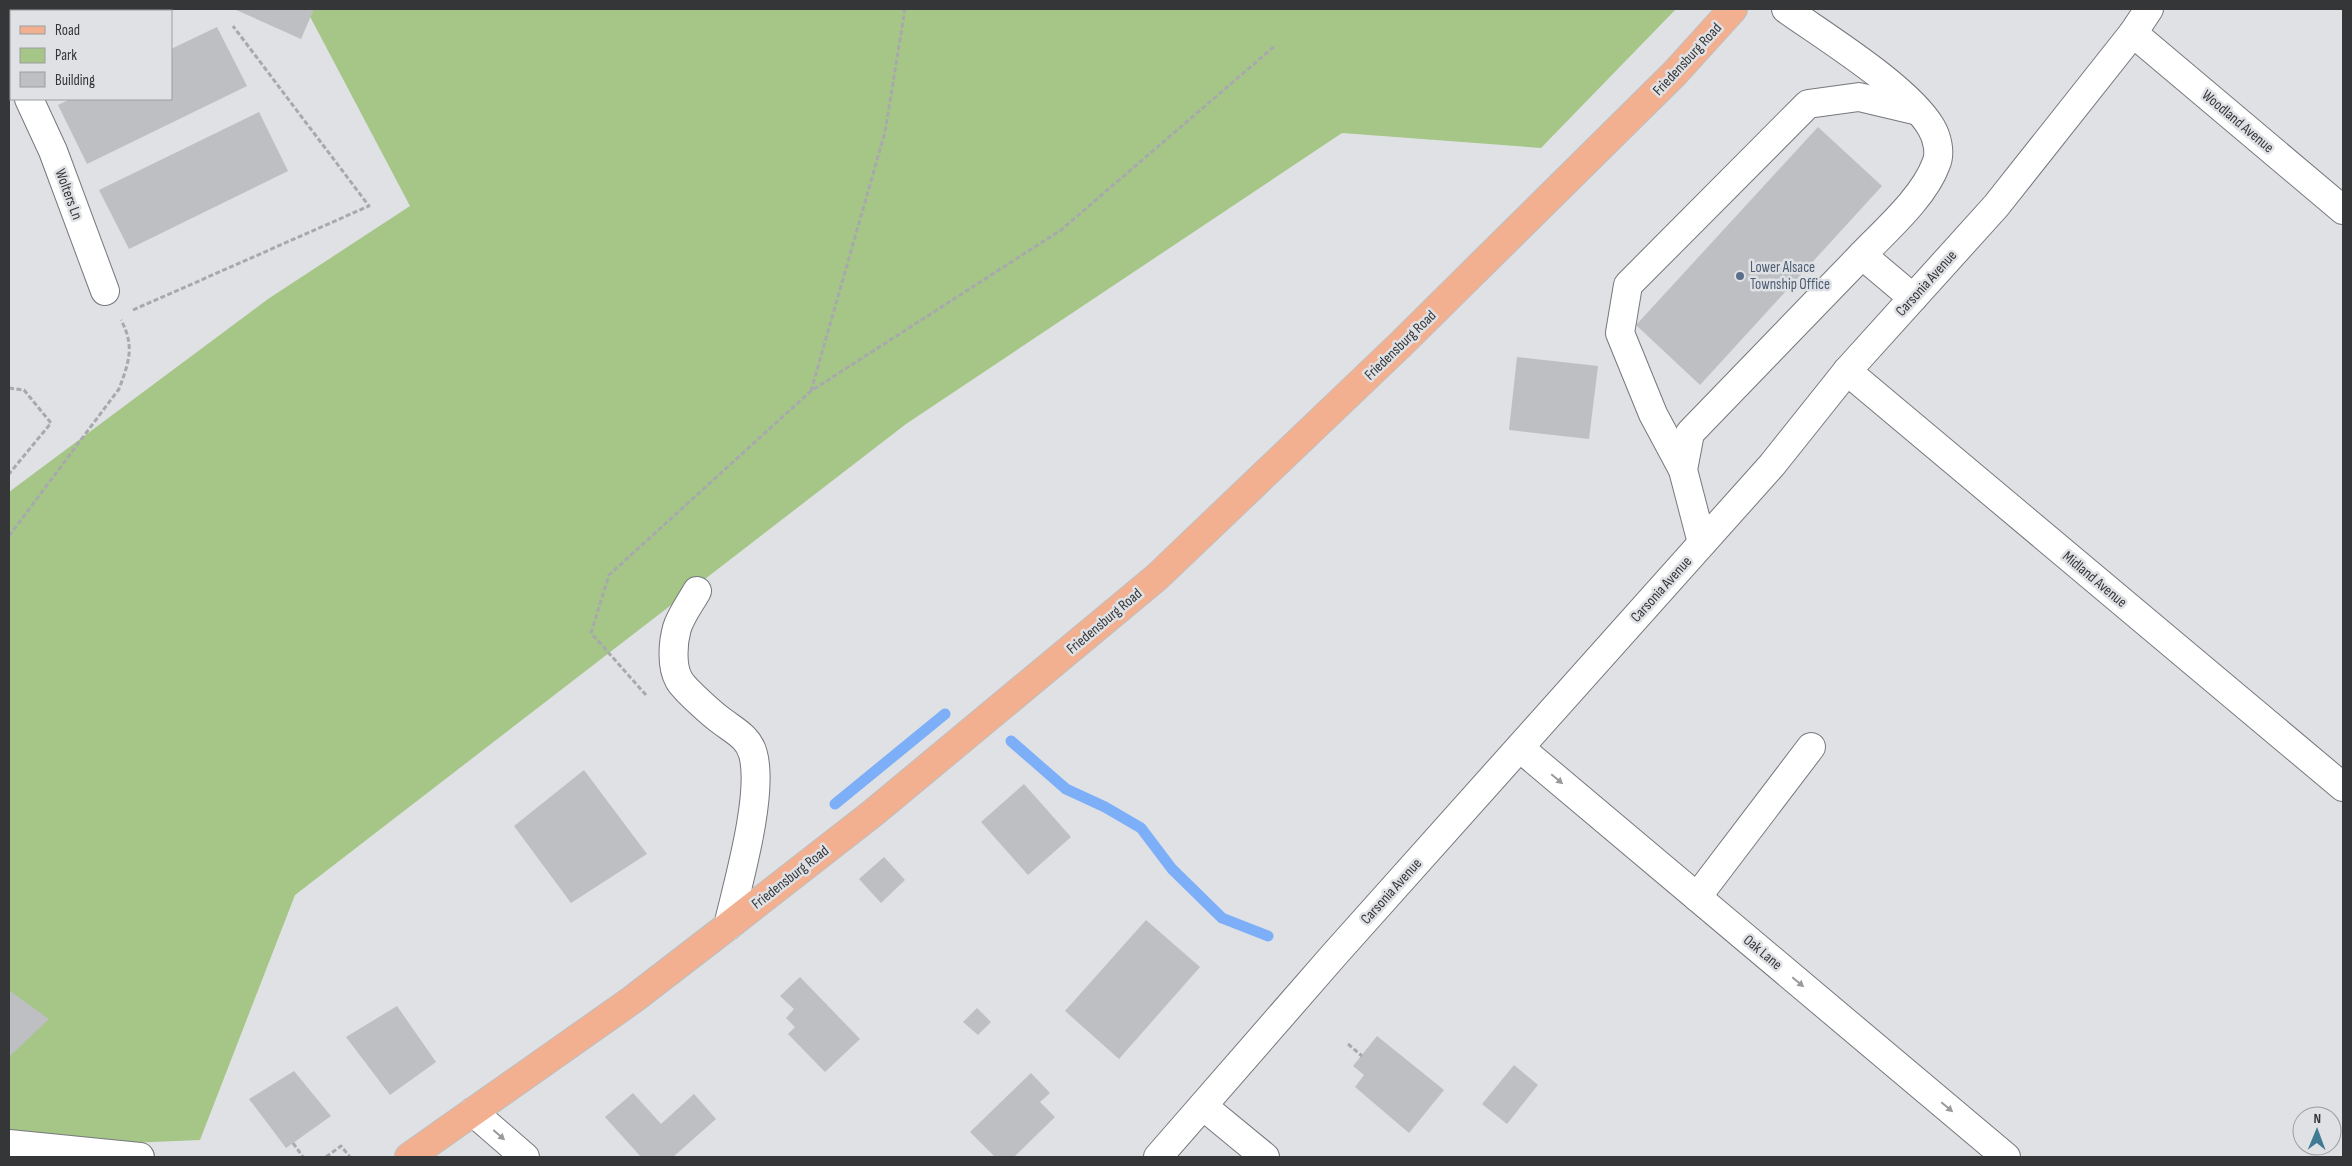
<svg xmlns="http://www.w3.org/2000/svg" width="2352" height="1166" font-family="'Sofia Sans Condensed',sans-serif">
  <rect width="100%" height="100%" fill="#dfe1e5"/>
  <polygon fill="#a5c687" points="306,9 1676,9 1541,148 1342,133 906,424 295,895 200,1140 9,1148 9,492 268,299 410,206"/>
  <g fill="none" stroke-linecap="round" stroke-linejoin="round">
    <g stroke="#7daff8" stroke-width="11">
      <polyline points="1011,741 1066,789 1105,807 1141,828 1172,869 1222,918 1268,936"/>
      <polyline points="835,804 945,714"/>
    </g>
  </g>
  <g fill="#bdbfc3">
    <polygon points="234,9 314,9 301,39"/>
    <polygon points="217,27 247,86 87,164 58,105 70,99 171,99 171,49"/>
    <polygon points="259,112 288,171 129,249 99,190"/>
    <polygon points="1818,127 1882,186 1700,385 1636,325"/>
    <polygon points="1517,357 1598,366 1589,439 1509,430"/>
    <polygon points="584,770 647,854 571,903 514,826"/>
    <polygon points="1024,784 1071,837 1028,875 981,822"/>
    <polygon points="884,857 905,880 881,903 859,879"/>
    <polygon points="1146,920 1200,967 1119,1059 1065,1011"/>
    <polygon points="800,977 860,1039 825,1072 788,1034 795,1027 786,1018 794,1009 780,996"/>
    <polygon points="10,991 49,1019 9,1057 9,992"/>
    <polygon points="397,1006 436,1062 390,1095 346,1037"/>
    <polygon points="977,1008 991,1022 978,1035 963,1022"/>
    <polygon points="1377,1036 1444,1090 1409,1133 1355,1087 1364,1075 1353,1066"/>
    <polygon points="1514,1065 1538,1085 1507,1124 1482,1104"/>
    <polygon points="294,1071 331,1116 286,1148 249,1099"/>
    <polygon points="1031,1073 1050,1093 1040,1102 1055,1117 1014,1157 995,1157 970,1132"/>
    <polygon points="633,1093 661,1124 694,1094 716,1119 673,1157 641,1157 605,1117"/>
  </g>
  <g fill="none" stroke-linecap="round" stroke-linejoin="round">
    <defs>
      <g id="minor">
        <path d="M1786,9C1825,37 1907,87 1931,127C1937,137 1941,153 1936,164C1924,197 1886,230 1862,255"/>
        <polyline points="2133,33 2343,210"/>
        <polyline points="9,56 11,62"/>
        <polyline points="29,99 53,151 105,291"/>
        <polyline points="1847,371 2343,787"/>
        <polyline points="1683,470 1653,414 1620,333 1628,285 1808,104 1859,97 1918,111"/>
        <polyline points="1702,543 1683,470 1690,433 1862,255 1913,298"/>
        <path d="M697,591C691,602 681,615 677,628C673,642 671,666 679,680C684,689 713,715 723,722C735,731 749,738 753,754C764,794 738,883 728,926"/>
        <polyline points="1520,748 2006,1157"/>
        <polyline points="1697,897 1811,747"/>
        <polyline points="1203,1106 1265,1157"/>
        <polyline points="473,1112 525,1157"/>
        <polyline points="9,1144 140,1157"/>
        <polyline points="1158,1157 1334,955 1772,465 1847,371 1996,206 2133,33 2149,9"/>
      </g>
      <polyline id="major" points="409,1157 632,1000 728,926 873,813 1157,577 1400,345 1675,73 1733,9"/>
    </defs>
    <use href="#minor" stroke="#76787c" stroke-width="30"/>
    <use href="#major" stroke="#bebfbf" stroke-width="30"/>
    <g stroke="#a8a9ad" stroke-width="3" stroke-dasharray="5 2.5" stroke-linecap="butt">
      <polyline points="133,310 369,206 233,26"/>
      <polyline points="9,388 24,390 51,423 9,474"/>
      <polyline points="811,391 885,132 905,9"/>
      <path d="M9,536L119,389C129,362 135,346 121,320"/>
      <polyline points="646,695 591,633 609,575 811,391 1061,230 1276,45"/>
      <polyline points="1348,1044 1362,1056"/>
      <polyline points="293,1143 303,1157"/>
      <polyline points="326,1157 341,1146 350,1157"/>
    </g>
    <use href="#minor" stroke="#fff" stroke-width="28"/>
    <use href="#major" stroke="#f2b090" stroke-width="28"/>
  </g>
  <defs><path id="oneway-solid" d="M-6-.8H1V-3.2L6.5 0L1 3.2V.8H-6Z" transform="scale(1.25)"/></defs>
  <g fill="#9a9a9c">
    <use href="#oneway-solid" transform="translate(1557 779) rotate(40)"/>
    <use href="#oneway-solid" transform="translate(1798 982) rotate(40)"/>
    <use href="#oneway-solid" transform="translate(1947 1107) rotate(40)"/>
    <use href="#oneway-solid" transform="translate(499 1135) rotate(41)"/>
  </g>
  <circle fill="#5c6f8a" stroke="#dfe1e5" stroke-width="2" cx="1740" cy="276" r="5"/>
  <g text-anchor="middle" stroke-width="5" stroke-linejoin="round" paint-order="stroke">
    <g font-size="15" fill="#353638" stroke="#dfe1e5">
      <text transform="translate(1687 59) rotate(-47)" y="5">Friedensburg Road</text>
      <text transform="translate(2238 121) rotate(40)" y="5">Woodland Avenue</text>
      <text transform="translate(69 194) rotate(70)" y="5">Wolters Ln</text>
      <text transform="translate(1926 283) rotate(-48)" y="5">Carsonia Avenue</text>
      <text transform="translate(1400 345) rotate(-44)" y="5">Friedensburg Road</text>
      <text transform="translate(2095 579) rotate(40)" y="5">Midland Avenue</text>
      <text transform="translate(1661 589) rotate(-48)" y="5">Carsonia Avenue</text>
      <text transform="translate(1104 621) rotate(-40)" y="5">Friedensburg Road</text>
      <text transform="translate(790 877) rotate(-38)" y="5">Friedensburg Road</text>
      <text transform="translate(1391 891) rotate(-48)" y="5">Carsonia Avenue</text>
      <text transform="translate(1763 952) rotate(40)" y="5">Oak Lane</text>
    </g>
    <g font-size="15" fill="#4e5e75" stroke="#dfe1e5" text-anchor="start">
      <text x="1750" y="272">Lower Alsace<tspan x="1750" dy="17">Township Office</tspan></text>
    </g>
  </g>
  <rect width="2352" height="1166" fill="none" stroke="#353638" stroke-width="20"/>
  <rect x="10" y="10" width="162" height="90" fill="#dfe1e5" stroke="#9b9da0"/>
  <rect x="20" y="26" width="25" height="8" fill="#f2b090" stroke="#9b9da0"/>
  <text x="55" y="35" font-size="15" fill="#353638">Road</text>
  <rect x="20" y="48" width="25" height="15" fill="#a5c687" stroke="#9b9da0"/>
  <text x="55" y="60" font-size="15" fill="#353638">Park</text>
  <rect x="20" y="72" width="25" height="15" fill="#bdbfc3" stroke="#9b9da0"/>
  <text x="55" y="85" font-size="15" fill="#353638">Building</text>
  <g transform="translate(2317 1131) rotate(1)"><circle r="24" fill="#dfe1e5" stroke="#9b9da0"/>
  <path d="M0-4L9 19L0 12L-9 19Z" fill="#3f7b92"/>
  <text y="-8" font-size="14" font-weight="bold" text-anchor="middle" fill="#353638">N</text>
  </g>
</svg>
